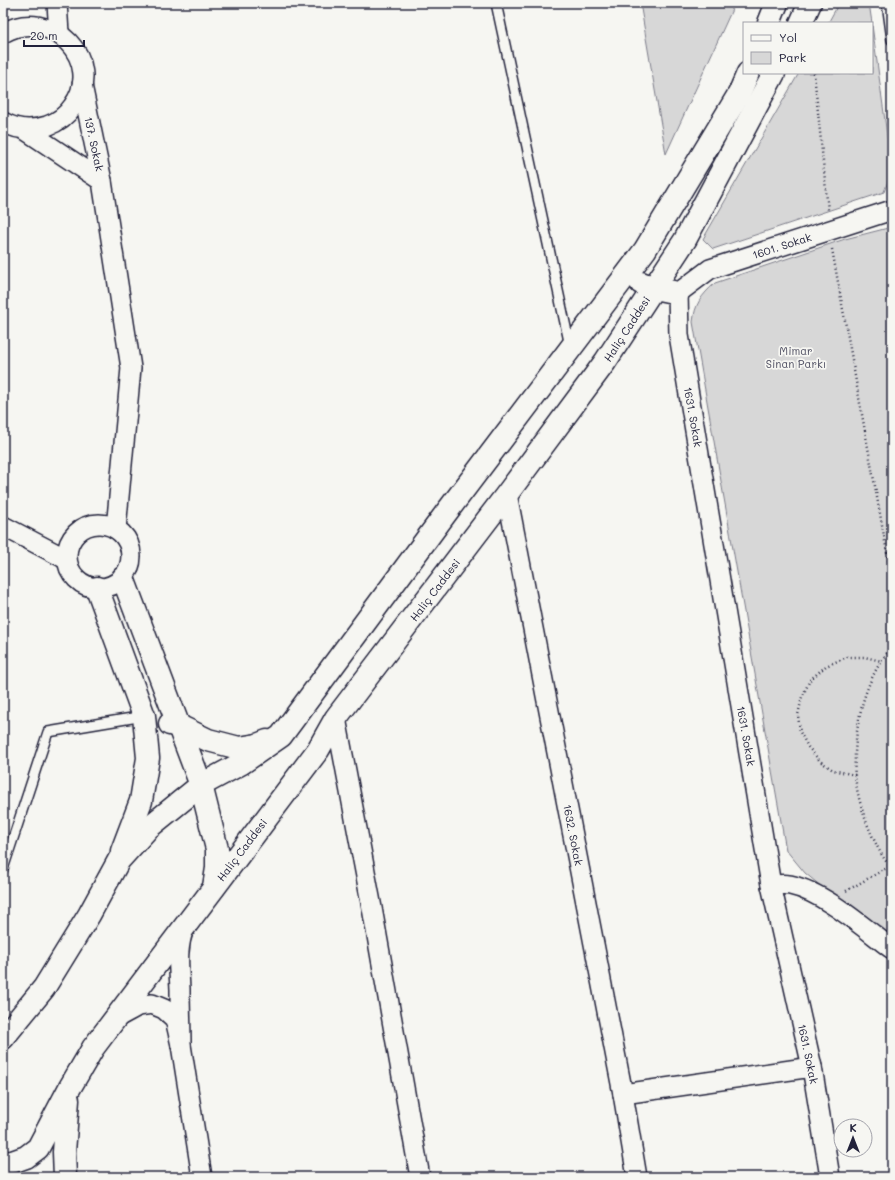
<svg xmlns="http://www.w3.org/2000/svg" width="895" height="1180" font-family="Mali,sans-serif">
  <rect width="100%" height="100%" fill="#f6f6f2"/>
  <filter id="ink" filterUnits="userSpaceOnUse"><feTurbulence type="fractalNoise" baseFrequency=".025" numOctaves="2"/><feDisplacementMap in="SourceGraphic" scale="8" xChannelSelector="R" yChannelSelector="G"/><feConvolveMatrix kernelMatrix="1 2 1 2 8 2 1 2 1" color-interpolation-filters="sRGB"/></filter>
  <g filter="url(#ink)">
    <g fill="#d7d7d7" stroke="#7c7c89">
      <polygon points="640,3 735,3 666,154"/>
      <polygon points="839,3 869,3 872,23 828,23"/>
      <polygon points="872,25 891,165 890,176 884,192 713,249 703,239 799,73 872,73"/>
      <path d="M892,227V939L834,897L805,873L786,850L693,322C695,304 701,296 715,283L845,239Z"/>
    </g>
    <g fill="none" stroke-linecap="round" stroke-linejoin="round">
      <defs>
        <g id="lane">
          <polyline points="496,3 570,346"/>
          <polyline points="887,3 892,40"/>
          <polyline points="3,869 48,732 144,716"/>
        </g>
        <g id="street">
          <polyline points="57,3 59,33"/>
          <path d="M3,33C51,5 106,61 73,106C67,115 58,122 47,126C32,131 17,130 3,122"/>
          <polyline points="82,85 102,181 131,368 116,529"/>
          <polyline points="24,129 102,181"/>
          <polyline points="507,494 623,1094 637,1177"/>
          <circle cx="99" cy="556" r="32"/>
          <polyline points="3,526 66,559"/>
          <polyline points="336,718 372,908 420,1177"/>
          <path d="M771,885C777,885 784,884 790,885C824,892 864,928 892,949"/>
          <path d="M116,1018L138,1006L152,1004L164,1009L175,1019L181,1045C181,1026 180,1008 180,989C179,967 176,950 184,928"/>
          <polyline points="181,1045 202,1177"/>
          <polyline points="623,1094 812,1067"/>
          <polyline points="830,1177 812,1067 771,885 679,335 678,293 710,269 892,210"/>
        </g>
        <g id="primary">
          <polyline points="769,23 777,3"/>
          <polyline points="801,23 810,3"/>
          <polyline points="641,283 654,288 678,293"/>
          <polyline points="123,578 201,785 217,849 217,868 214,887"/>
          <polyline points="97,588 144,716 148,758 141,801 122,851"/>
          <polyline points="170,724 179,726 208,740 239,748 257,745 267,741"/>
          <polyline points="3,1038 44,988 89,915 119,860 148,828 201,785 242,763 281,736 446,513 645,250 739,94 748,73"/>
          <polyline points="3,1163 12,1162 26,1157 38,1148 69,1089 93,1048 318,750 336,718 507,494 605,362 685,240 774,73"/>
          <polyline points="65,1177 64,1152 68,1100"/>
        </g>
      </defs>
      <use href="#lane" stroke="#22223b" stroke-width="12"/>
      <use href="#street" stroke="#22223b" stroke-width="22"/>
      <use href="#primary" stroke="#22223b" stroke-width="25"/>
      <g stroke="#22223b" stroke-width="2.5" stroke-dasharray="1 3" stroke-linecap="butt">
        <polyline points="814,73 828,210"/>
        <polyline points="832,249 892,580"/>
        <path d="M892,647C866,677 857,715 855,754C855,761 854,769 855,776C857,795 863,814 870,831C875,842 883,860 892,868"/>
        <polyline points="855,775 833,770 820,761 808,747 800,732 798,715 802,697 810,680 826,666 847,657 865,657 881,661"/>
        <polyline points="846,891 892,865"/>
      </g>
      <use href="#lane" stroke="#f6f6f2" stroke-width="9"/>
      <use href="#street" stroke="#f6f6f2" stroke-width="19"/>
      <use href="#primary" stroke="#f6f6f2" stroke-width="22"/>
    </g>
  </g>
  <g text-anchor="middle" stroke-width="3.5" stroke-linejoin="round" paint-order="stroke">
    <g font-size="11" fill="#22223b" stroke="#f6f6f2">
      <text transform="translate(94 144) rotate(78)" y="4">137. Sokak</text>
      <text transform="translate(782 246) rotate(-18)" y="4">1601. Sokak</text>
      <text transform="translate(627 329) rotate(-57)" y="4">Haliç Caddesi</text>
      <text transform="translate(693 417) rotate(80)" y="4">1631. Sokak</text>
      <text transform="translate(435 590) rotate(-53)" y="4">Haliç Caddesi</text>
      <text transform="translate(746 736) rotate(80)" y="4">1631. Sokak</text>
      <text transform="translate(573 835) rotate(79)" y="4">1632. Sokak</text>
      <text transform="translate(242 850) rotate(-53)" y="4">Haliç Caddesi</text>
      <text transform="translate(808 1054) rotate(78)" y="4">1631. Sokak</text>
    </g>
    <g font-size="11" fill="#4f4f62" stroke="#f6f6f2">
      <text x="796" y="355">Mimar<tspan x="796" dy="13">Sinan Parkı</tspan></text>
    </g>
  </g>
  <rect width="895" height="1180" fill="none" stroke="#f6f6f2" stroke-width="16"/>
  <rect x="8" y="8" width="879" height="1164" fill="none" stroke="#22223b" stroke-width="1.5" filter="url(#ink)"/>
  <rect x="743" y="22" width="130" height="52" fill="#f6f6f2" stroke="#a1a1a9"/>
  <rect x="751" y="35" width="20" height="6" fill="#f6f6f2" stroke="#a1a1a9"/>
  <text x="779" y="42" font-size="12" fill="#22223b">Yol</text>
  <rect x="751" y="52" width="20" height="12" fill="#d7d7d7" stroke="#a1a1a9"/>
  <text x="779" y="62" font-size="12" fill="#22223b">Park</text>
  <g transform="translate(853 1138)"><circle r="19" fill="#f6f6f2" stroke="#a1a1a9"/>
  <path d="M0-3L7 15L0 10L-7 15Z" fill="#22223b"/>
  <text y="-6" font-size="11" font-weight="bold" text-anchor="middle" fill="#22223b">K</text>
  </g>
  <path d="M24 40v6h60v-6" fill="none" stroke="#22223b" stroke-width="2"/>
  <text x="30" y="40" font-size="12" fill="#22223b" stroke="#f6f6f2" stroke-width="3" paint-order="stroke">20 m</text>
</svg>
